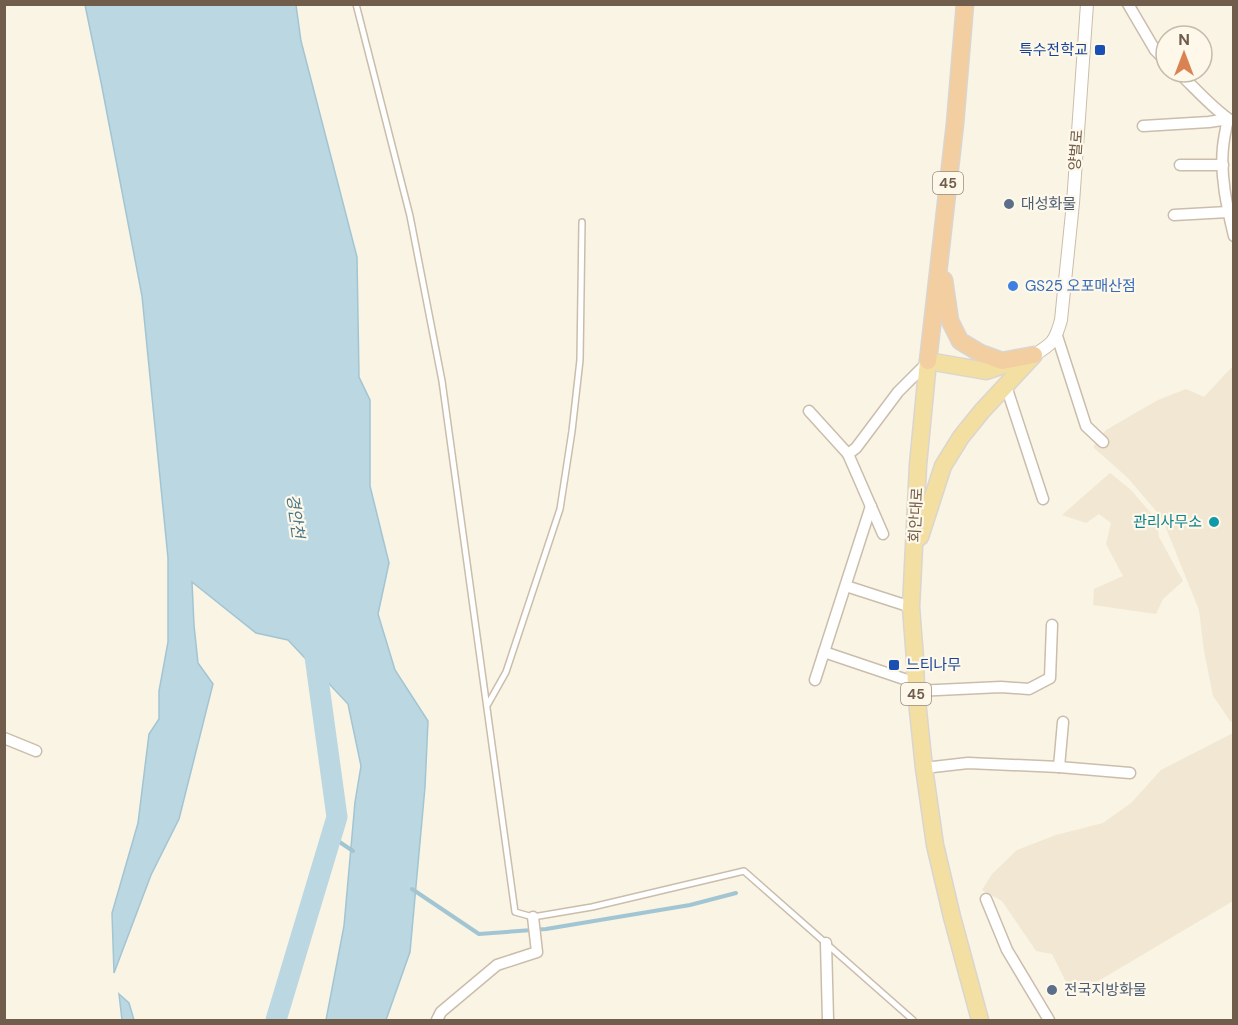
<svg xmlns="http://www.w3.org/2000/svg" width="1238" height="1025" font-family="'DM Sans','Noto Sans KR',sans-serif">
  <rect width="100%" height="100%" fill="#faf4e4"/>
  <g fill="#f1e7d3">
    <polygon points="1233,366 1233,720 1231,722 1213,696 1204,651 1199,610 1162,518 1128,478 1093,447 1106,430 1158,400 1186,389 1204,397"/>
    <polygon points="1110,473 1131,490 1156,519 1159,537 1183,581 1163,599 1156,614 1093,605 1094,589 1123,576 1106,544 1111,523 1099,514 1086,523 1062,515"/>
    <polygon points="1233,733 1233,901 1073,996 1052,954 1036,951 1002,901 982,890 992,874 1017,850 1056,835 1103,823 1131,803 1161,770"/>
  </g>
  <g fill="#bad7e2" stroke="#a2c5d3" stroke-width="1.5">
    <polygon points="85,5 296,5 301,41 357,257 359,377 370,400 370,486 389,563 378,614 395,670 428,721 425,787 410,952 386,1020 326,1020 344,926 355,802 361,766 348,704 288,640 256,633 192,582 194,625 198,663 213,684 179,819 151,875 114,973 112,913 138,823 149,734 159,719 159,691 168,642 168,558 142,296 101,82"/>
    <polygon points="119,994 129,1003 134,1020 122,1020"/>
  </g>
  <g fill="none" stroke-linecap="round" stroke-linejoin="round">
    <g stroke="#a2c5d3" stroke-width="4">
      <polyline points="332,837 353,851"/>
      <polyline points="412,889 479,934 546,929 690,905 736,893"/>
    </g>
    <polyline stroke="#bad7e2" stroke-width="21" points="276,1020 337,817 313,642"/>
    <defs>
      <g id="service">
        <polyline points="356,4 410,216 442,381 515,912 533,917 592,907 744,871 913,1020"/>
        <polyline points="488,704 506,672 560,509 572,431 580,360 582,222"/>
      </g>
      <g id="minor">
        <polyline points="1128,4 1155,50 1166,61"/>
        <path d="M1178,72C1195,88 1211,107 1230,120"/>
        <path d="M1143,126L1209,122L1228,119C1226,128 1224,137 1223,147C1220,176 1227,207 1234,236"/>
        <polyline points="1180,165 1223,165"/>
        <polyline points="1174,215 1228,212"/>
        <polyline points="1057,336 1086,426 1103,442"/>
        <polyline points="1006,386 1043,499"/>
        <polyline points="809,411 848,454 856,448 898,392 928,362"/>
        <polyline points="848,454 883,534"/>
        <polyline points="846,586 911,607"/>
        <polyline points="824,652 916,683"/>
        <polyline points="815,680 871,506"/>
        <polyline points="916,691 1001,687 1029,689 1050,678 1052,625"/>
        <polyline points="4,738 36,751"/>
        <polyline points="1059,767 1063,722"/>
        <polyline points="924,768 968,763 1059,767 1130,773"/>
        <polyline points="986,899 1007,950 1049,1020"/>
        <polyline points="826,943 828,1020"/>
        <polyline points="437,1020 441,1012 497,965 537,952 533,917"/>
      </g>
      <path id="tertiary" d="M1034,355C1052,344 1055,342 1061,320L1073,203L1087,4"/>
      <g id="primary">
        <polyline points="920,537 943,466 961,437 982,411 1033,356"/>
        <polyline points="980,1020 952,917 935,845 924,768 916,691 915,659 911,607 918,465 928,361 986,371 1016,361"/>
      </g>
      <g id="trunk">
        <polyline points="944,280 950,321 960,341 980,353 1002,361 1034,355"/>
        <polyline points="928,361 955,124 965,4"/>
      </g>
    </defs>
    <use href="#service" stroke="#cbbdac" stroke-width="8"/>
    <use href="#minor" stroke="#cbbdac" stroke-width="13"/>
    <use href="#tertiary" stroke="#cbbdac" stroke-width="14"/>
    <use href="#primary" stroke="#dad5d0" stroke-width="19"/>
    <use href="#trunk" stroke="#dad5d0" stroke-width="19"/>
    <use href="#service" stroke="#fff" stroke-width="5"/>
    <use href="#minor" stroke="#fff" stroke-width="10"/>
    <use href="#tertiary" stroke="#fff" stroke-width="12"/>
    <use href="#primary" stroke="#f4dfa2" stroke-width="16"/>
    <use href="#trunk" stroke="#f2cea1" stroke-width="16"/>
  </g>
  <g fill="#1a4fb4" stroke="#fdf8ea" stroke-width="2">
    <rect x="1094" y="44" width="12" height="12" rx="3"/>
    <rect x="888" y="659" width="12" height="12" rx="3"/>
  </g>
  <g fill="#5c6f8a" stroke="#fdf8ea" stroke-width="2">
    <circle cx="1009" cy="204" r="6"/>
    <circle cx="1052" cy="990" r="6"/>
  </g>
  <circle fill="#3f7fe0" stroke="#fdf8ea" stroke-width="2" cx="1013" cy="286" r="6"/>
  <circle fill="#0f9aa8" stroke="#fdf8ea" stroke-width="2" cx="1214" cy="522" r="6"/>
  <g text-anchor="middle" stroke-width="4.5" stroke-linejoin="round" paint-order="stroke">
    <g fill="#fdf8ea" stroke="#9b8c7b" stroke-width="1.5">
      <rect x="933" y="172" width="30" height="22" rx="4.5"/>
      <rect x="901" y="683" width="30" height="22" rx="4.5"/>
    </g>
    <g font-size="14" font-weight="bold" fill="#715d4c">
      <text x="948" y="188">45</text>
      <text x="916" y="699">45</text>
    </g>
    <g font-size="15" fill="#164399" stroke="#fdf8ea" text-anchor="end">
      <text x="1088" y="55">특수전학교</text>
      <text x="906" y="670" text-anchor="start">느티나무</text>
    </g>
    <g font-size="15" fill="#715d4c" stroke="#fdf8ea">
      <text transform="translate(1076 150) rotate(-86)" y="5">양벌로</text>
      <text transform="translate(916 515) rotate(-87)" y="5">회안대로</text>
    </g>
    <g font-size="15" fill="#4e5e75" stroke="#fdf8ea" text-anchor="start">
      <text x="1021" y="209">대성화물</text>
      <text x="1064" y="995">전국지방화물</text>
    </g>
    <g font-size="15" fill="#366cbe" stroke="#fdf8ea" text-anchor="start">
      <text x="1025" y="291">GS25 오포매산점</text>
    </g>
    <g font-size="15" fill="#0d838f" stroke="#fdf8ea" text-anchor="end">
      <text x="1202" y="527">관리사무소</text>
    </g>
    <g font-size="16" font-style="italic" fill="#4b7789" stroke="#fdf8ea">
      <text transform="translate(296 516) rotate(82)" y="6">경안천</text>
    </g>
  </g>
  <rect width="1238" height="1025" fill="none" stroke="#715d4c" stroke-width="12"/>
  <g transform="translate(1184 54)"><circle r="28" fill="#fdf8ea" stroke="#c5baab" stroke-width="1.5"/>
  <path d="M0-4.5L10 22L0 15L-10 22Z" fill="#db8253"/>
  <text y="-9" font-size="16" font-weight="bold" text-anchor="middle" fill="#715d4c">N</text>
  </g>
</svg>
